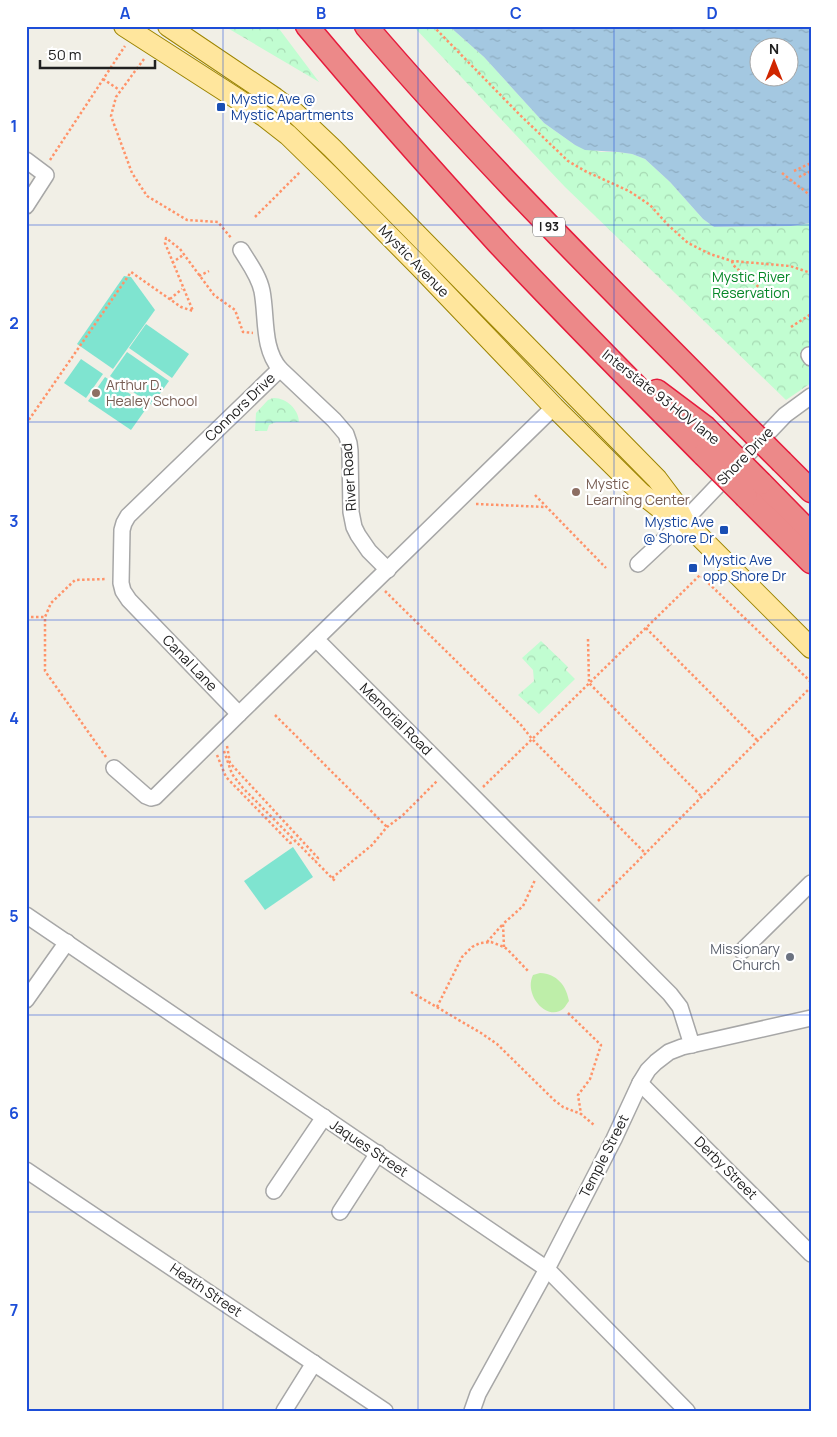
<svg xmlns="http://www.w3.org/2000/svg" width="837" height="1437" font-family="Manrope,sans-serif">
  <defs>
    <pattern id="park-crowns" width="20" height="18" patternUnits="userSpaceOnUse" patternTransform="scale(1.25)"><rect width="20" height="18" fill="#c1fdd1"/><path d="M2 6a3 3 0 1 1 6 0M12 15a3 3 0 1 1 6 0" fill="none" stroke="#a6d9b3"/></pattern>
    <pattern id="water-ripples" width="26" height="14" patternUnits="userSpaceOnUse" patternTransform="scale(1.25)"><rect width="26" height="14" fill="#a4c8e1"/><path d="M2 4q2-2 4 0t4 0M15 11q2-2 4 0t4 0" fill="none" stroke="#8dacc1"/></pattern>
  </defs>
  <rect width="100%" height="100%" fill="#f1efe6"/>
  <path fill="#beeea9" d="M540,973C557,974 566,985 569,1001C567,1003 566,1006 564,1008C548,1023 523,995 533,975Z"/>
  <g fill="url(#park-crowns)">
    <polygon points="224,26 277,26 319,82"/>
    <polygon points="413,26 449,26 484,57 544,123 575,145 601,152 618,152 632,154 645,159 670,182 703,219 714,227 791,226 811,223 811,383 786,400 565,187"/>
    <path d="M273,398C285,397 299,409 299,422H276L269,425L267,431H255L256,413L268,400Z"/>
    <polygon points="541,641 568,667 566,670 575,679 539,714 518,695 534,681 533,670 522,658"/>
  </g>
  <g fill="#7fe4d0">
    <polygon points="124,276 131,277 155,310 113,369 77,344"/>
    <polygon points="146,324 189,354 172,378 129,348"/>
    <polygon points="127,352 169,381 152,405 110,376"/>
    <polygon points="81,359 103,374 86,398 64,383"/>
    <polygon points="105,377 148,406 131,430 88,401"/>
    <polygon points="293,847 313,877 265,910 244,881"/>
  </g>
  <path fill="url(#water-ripples)" fill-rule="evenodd" d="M449,26H811V223L791,226L714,227L703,219L670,182L645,159L632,154L618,152L585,150L575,145L544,123L484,57ZM760,48H790V78H760Z"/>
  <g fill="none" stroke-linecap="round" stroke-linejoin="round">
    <defs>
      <g id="minor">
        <polyline points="26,160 46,175 26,206"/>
        <path d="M241,250C249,263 259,276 262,291C267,317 262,348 280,369L334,420L346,434L349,443L350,451L351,512L354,527L358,535L369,551L388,570"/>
        <polyline points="809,355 811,358"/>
        <polyline points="280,369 128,516 124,523 122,530 121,583 123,591 129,600 239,714 316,639"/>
        <polyline points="554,407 316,639 670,994 680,1007 692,1045"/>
        <polyline points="638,564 684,521 785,415 811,396"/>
        <polyline points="114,768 146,796 151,798 155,797 239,714"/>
        <polyline points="26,915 547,1269 687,1411"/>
        <polyline points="742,951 811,883"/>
        <polyline points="26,1000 67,942"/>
        <polyline points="640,1083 811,1254"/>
        <polyline points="26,1170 385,1411"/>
        <polyline points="274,1191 324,1117"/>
        <polyline points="340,1212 378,1153"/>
        <polyline points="284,1411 314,1363"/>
        <polyline points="472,1411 478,1394 547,1269 614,1139 640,1083 648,1070 656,1062 669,1052 682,1047 811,1018"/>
      </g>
      <g id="major">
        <polyline points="124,26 239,100 265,117 288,135 330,176 420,267 554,407 642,494 665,512 684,521"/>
        <polyline points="168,26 275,98 295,113 332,148 657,479 675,503 684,521 811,648"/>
      </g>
      <g id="highway">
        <path d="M307,26C369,100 433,172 498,243C565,315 635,385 704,455"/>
        <path d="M366,26C484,164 613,291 740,420"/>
        <polyline points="657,391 705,427 719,441"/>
        <polyline points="782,462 811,491"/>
        <polyline points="761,483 811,534"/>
        <polyline points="746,497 811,562"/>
      </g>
    </defs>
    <use href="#minor" stroke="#a7a7a7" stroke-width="18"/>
    <use href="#major" stroke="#9c8400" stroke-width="22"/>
    <use href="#highway" stroke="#e61b3c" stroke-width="25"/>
    <g stroke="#ff9369" stroke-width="2.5" stroke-dasharray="2.5 2.5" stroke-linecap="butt">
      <polyline points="433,26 520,115 568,161 585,171 629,191 650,205 668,225 688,243 710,254 732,261 790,266 811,273"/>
      <polyline points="144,59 116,97 111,116 132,173 147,196 187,220 218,222 232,239"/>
      <polyline points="103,79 118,89"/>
      <polyline points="50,160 125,46"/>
      <polyline points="794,171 811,163"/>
      <polyline points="782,173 811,196"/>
      <polyline points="799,177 811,171"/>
      <polyline points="255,217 300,172"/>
      <polyline points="732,261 733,265 775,301"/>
      <polyline points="172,263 183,255"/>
      <polyline points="199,276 209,271"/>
      <polyline points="170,299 182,289"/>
      <polyline points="791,327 811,314"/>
      <polyline points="26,424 131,272 181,307 193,311 165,243 166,238 180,249 214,295 235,310 243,332 253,333"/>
      <polyline points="535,495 606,568"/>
      <polyline points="476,504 546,507"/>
      <polyline points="385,591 521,725 532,739 646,854"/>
      <polyline points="26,617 45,617"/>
      <polyline points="646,628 757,740"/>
      <polyline points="588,639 589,683 702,797"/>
      <polyline points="275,715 387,827"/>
      <polyline points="227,746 230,763 318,858 315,861"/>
      <polyline points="224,751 232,774 243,788 335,881"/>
      <polyline points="217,755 226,777 290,843 295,841"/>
      <polyline points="106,757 45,671 45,617 51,603 75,580 107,579"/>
      <polyline points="483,787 700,575 811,682"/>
      <polyline points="332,878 372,845 387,827 403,815 437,781"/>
      <polyline points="598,901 811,687"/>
      <polyline points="487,942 503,924"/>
      <polyline points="504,947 503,924 523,906 535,880"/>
      <polyline points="411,992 481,1033 497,1044 554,1100 563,1107 581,1114 594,1125"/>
      <polyline points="437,1007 462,957 472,947 480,943 491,942 504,947 508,950 529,972"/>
      <polyline points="568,1013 601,1045 590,1079 578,1095 581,1114"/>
    </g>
    <use href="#minor" stroke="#fff" stroke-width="15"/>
    <use href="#major" stroke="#ffe69d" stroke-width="20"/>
    <use href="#highway" stroke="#ec8989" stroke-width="22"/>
    <defs>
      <g id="highway-bridge">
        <polyline points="740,420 782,462"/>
        <polyline points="719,441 761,483"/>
        <polyline points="704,455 746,497"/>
      </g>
    </defs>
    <use href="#highway-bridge" stroke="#e61b3c" stroke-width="25" stroke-linecap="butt"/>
    <use href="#highway-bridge" stroke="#ec8989" stroke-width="22"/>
  </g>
  <path fill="none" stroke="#1d4ed8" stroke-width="1" stroke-opacity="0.55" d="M223,26V1411M418,26V1411M614,26V1411M26,225H811M26,422H811M26,620H811M26,817H811M26,1015H811M26,1212H811"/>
  <g fill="#1a4fb4" stroke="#fff" stroke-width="2">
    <rect x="216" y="102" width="10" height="10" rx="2.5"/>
    <rect x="719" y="525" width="10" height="10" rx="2.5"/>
    <rect x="688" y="563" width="10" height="10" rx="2.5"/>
  </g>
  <g fill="#8d6e63" stroke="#fff" stroke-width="2">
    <circle cx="96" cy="393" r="5"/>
    <circle cx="576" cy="492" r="5"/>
  </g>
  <circle fill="#6b7280" stroke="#fff" stroke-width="2" cx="790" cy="957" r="5"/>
  <g text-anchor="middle" stroke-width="4.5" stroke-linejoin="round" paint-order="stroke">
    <rect fill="#fff" stroke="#636363" stroke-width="1" x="533" y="217.5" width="32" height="19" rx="4"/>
    <g font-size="12" font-weight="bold" fill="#202020">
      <text x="549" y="231">I 93</text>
    </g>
    <g font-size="14" fill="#164399" stroke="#fff" text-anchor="start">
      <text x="231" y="104">Mystic Ave @<tspan x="231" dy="16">Mystic Apartments</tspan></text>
      <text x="714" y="527" text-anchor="end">Mystic Ave<tspan x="714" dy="16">@ Shore Dr</tspan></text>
      <text x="703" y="565">Mystic Ave<tspan x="703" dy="16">opp Shore Dr</tspan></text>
    </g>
    <g font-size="14" fill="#202020" stroke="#fff">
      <text transform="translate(414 261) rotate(46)" y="5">Mystic Avenue</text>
      <text transform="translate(661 397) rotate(38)" y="5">Interstate 93 HOV lane</text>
      <text transform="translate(240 407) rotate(-44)" y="5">Connors Drive</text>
      <text transform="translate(745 456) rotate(-46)" y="5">Shore Drive</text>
      <text transform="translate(349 477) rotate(-94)" y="5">River Road</text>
      <text transform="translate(190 663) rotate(46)" y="5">Canal Lane</text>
      <text transform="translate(396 719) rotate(45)" y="5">Memorial Road</text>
      <text transform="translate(369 1148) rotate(34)" y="5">Jaques Street</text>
      <text transform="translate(604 1156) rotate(-63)" y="5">Temple Street</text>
      <text transform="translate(726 1168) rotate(45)" y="5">Derby Street</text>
      <text transform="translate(206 1290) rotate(34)" y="5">Heath Street</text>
    </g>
    <g font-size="14" fill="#058727" stroke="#fff">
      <text x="751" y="282">Mystic River<tspan x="751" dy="16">Reservation</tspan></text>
    </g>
    <g font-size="14" fill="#785e54" stroke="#fff" text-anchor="start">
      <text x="106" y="390">Arthur D.<tspan x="106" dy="16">Healey School</tspan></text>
      <text x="586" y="489">Mystic<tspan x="586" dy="16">Learning Center</tspan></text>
    </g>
    <g font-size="14" fill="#5b616d" stroke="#fff" text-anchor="end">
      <text x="780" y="954">Missionary<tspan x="780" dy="16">Church</tspan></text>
    </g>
  </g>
  <rect width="837" height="1437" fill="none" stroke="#ffffff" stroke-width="55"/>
  <g transform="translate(774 62)"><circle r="24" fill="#ffffff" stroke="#a6a6a6"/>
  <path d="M0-4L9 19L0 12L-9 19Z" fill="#d02600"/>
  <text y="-8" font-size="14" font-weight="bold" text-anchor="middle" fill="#202020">N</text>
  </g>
  <path d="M40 60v8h115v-8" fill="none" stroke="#202020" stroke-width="2.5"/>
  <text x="48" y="60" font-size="15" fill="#202020" stroke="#ffffff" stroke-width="4" paint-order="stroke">50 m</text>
  <rect x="28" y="28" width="782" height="1382" fill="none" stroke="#1d4ed8" stroke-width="2"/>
  <g font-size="16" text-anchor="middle" font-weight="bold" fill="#1d4ed8">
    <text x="125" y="19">A</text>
    <text x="321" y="19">B</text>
    <text x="516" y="19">C</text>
    <text x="712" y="19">D</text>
    <text x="14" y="132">1</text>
    <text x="14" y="329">2</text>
    <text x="14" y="527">3</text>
    <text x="14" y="724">4</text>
    <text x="14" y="922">5</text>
    <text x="14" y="1119">6</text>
    <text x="14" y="1316">7</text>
  </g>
</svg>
